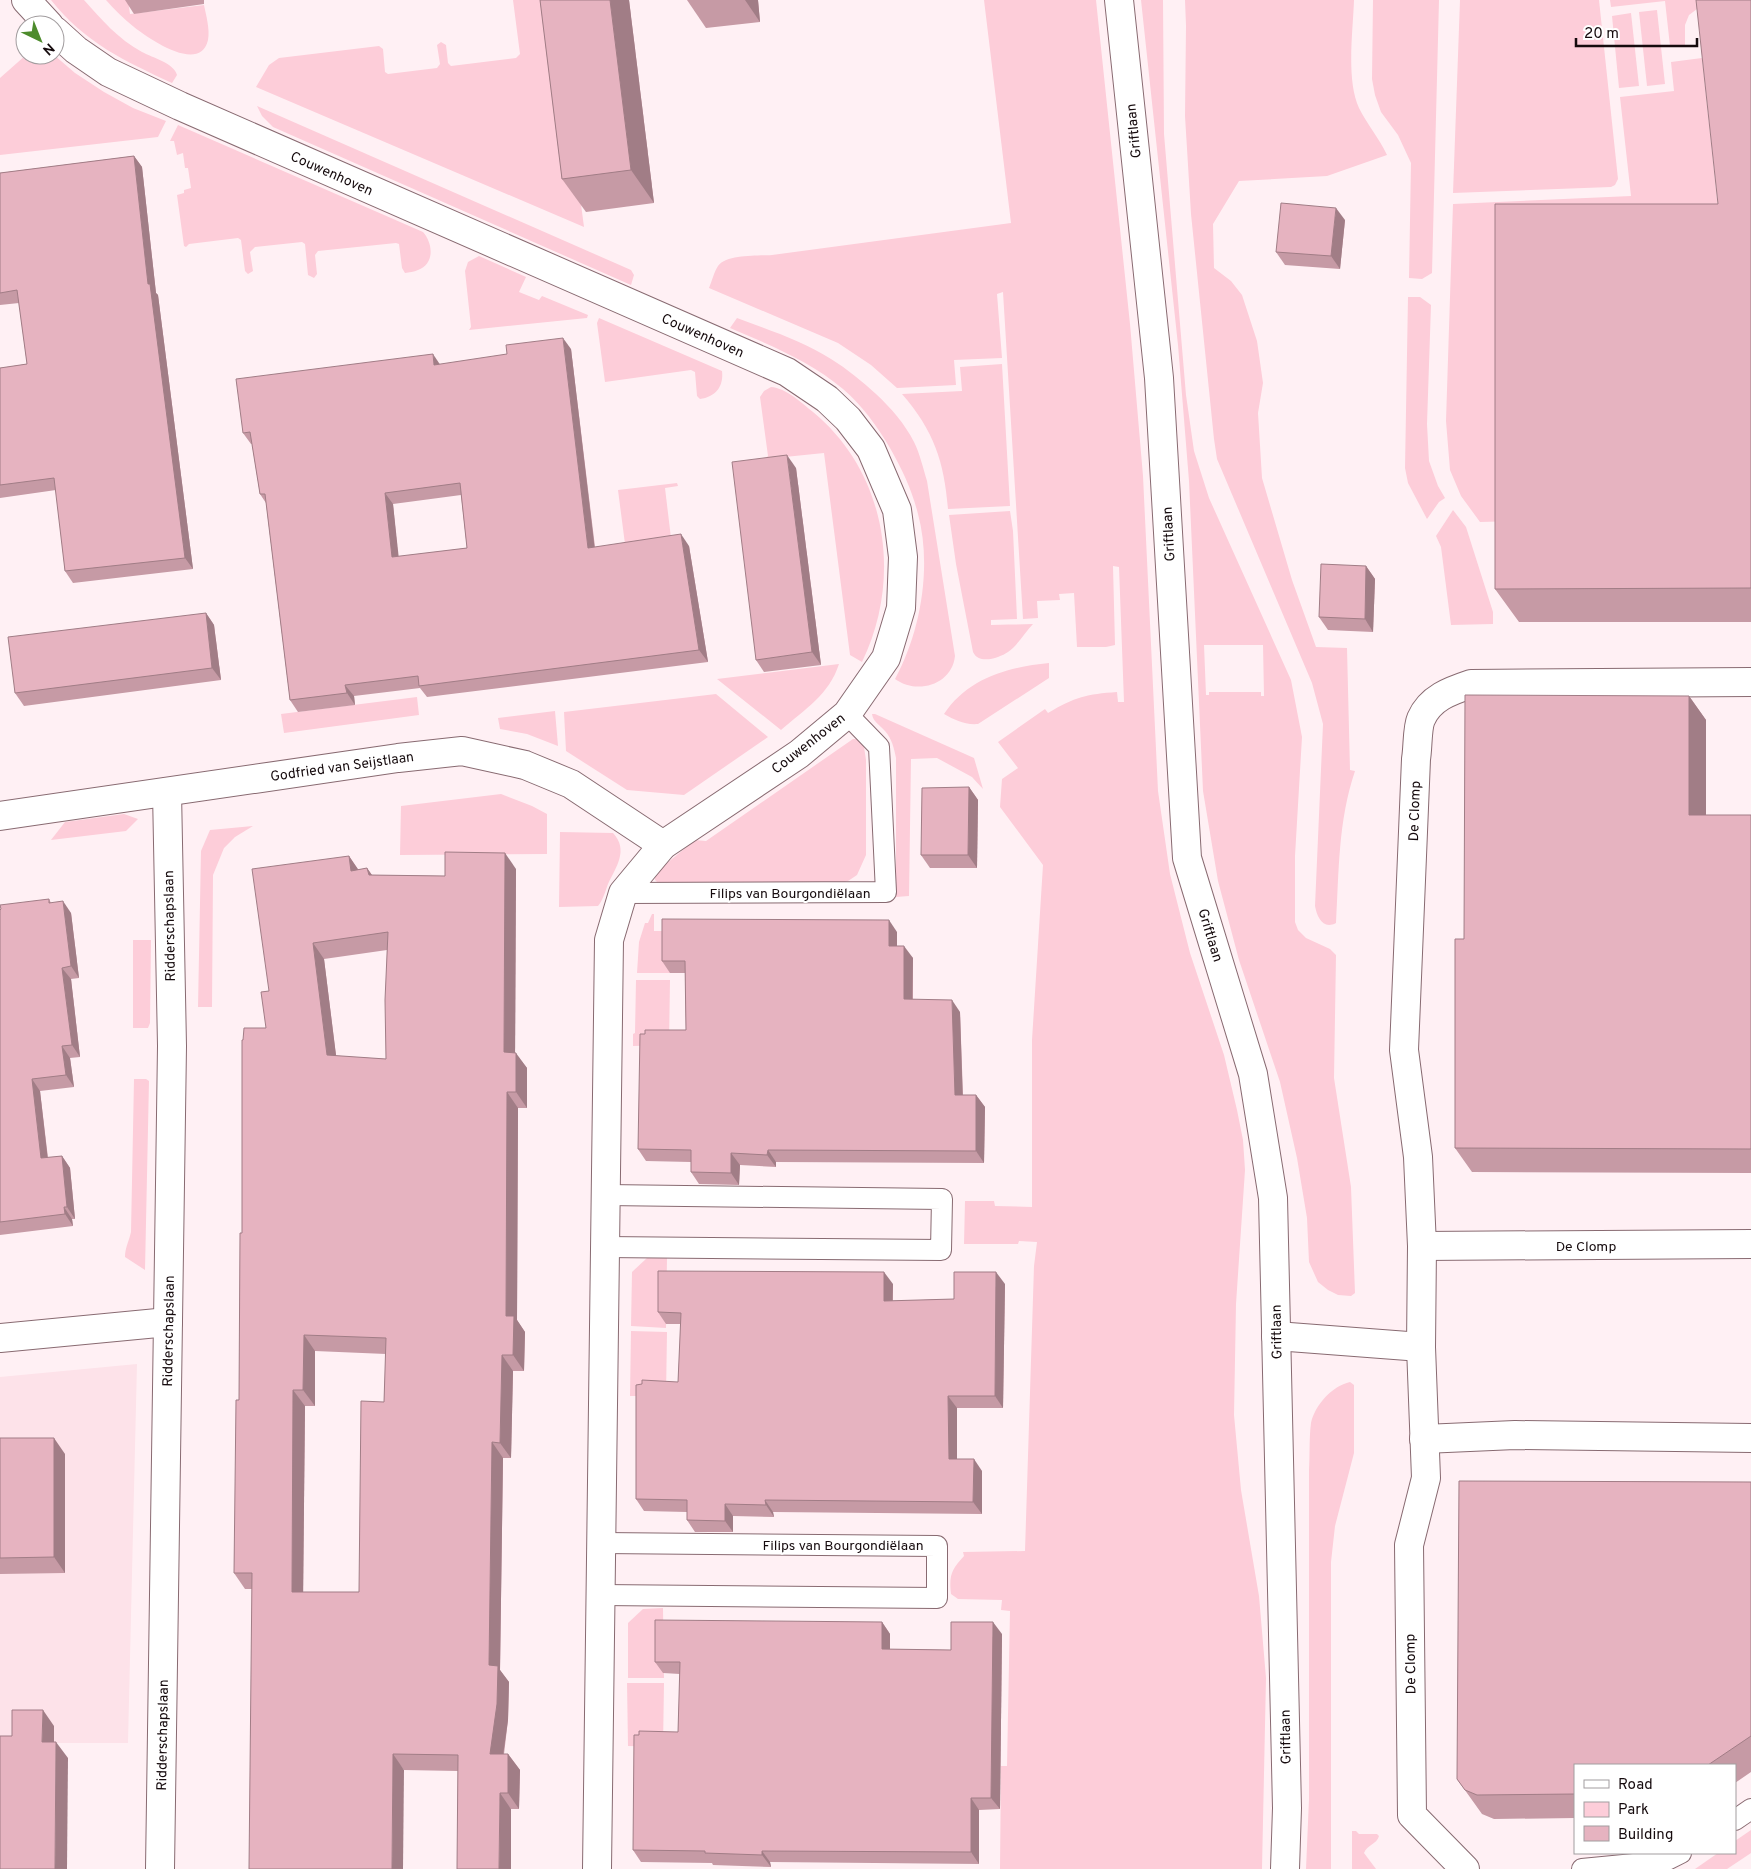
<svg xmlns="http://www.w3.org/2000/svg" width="1751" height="1869" font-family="Overpass,sans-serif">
  <rect width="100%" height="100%" fill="#fff0f4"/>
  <polygon fill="#fde2e9" points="137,1364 128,1743 0,1743 0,1377"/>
  <g fill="#fdcdd9" fill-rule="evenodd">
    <path d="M51,0H84C102,20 118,39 142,52C153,58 174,63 177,75L172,83C125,61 85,43 51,0Z"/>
    <path d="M106,0H128L130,14L204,5C206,15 210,29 208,40C200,74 149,39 134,27C124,19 114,9 106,0Z"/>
    <polygon points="513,0 554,0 584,227 256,87 269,65 279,58 379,46 383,49 385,72 388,74 437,68 440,64 437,45 441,42 446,45 448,63 451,66 516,58 520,54"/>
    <path d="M984,0H1096L1130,324L1143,476L1158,791L1170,874L1190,953L1224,1055L1237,1110L1243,1140L1245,1170L1236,1304L1234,1415L1241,1490L1259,1596L1266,1678L1262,1869H1000L1001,1766H1007L1010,1611L1001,1610L1002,1600L958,1599L951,1594C949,1576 951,1570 964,1556L963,1552L1025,1551L1034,1266L1037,1242L1019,1241L1018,1244H964L965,1201H994L995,1206L1032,1207V1040L1043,865L1000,807L1002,779L1018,768L998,742L1045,709L1048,713C1075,697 1087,694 1117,692L1118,702H1124L1119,567L1113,566L1115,645L1106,647H1077L1074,593L1059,594L1060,600L1037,601L1038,618L1023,619L1003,292L997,294L1002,358L954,360L956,385L897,388L871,365L838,343L709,288C712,281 714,272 718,266C727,254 758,256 772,255L1011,223Z"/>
    <path d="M1141,0H1163L1164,134L1186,395L1194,451L1209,498L1291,680L1302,737L1295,856V922L1298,930L1306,938L1330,949L1336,955L1334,1078L1351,1187L1355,1293L1351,1296L1338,1295L1328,1290L1318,1282L1309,1262L1307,1218L1297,1158L1280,1082L1239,960L1218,881L1203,791L1189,481L1178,345ZM1204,645H1263L1264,696H1261V692H1209V695H1206Z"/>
    <path d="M1185,0H1354C1353,31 1346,80 1359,108C1367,124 1379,138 1387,155L1327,176L1239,181L1213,224L1214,268L1231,281L1242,295L1257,341L1263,383L1258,413L1262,478L1292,580L1316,647L1347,648L1350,770L1355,771C1338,821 1339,872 1336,923C1323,930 1317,917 1315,906L1323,724L1312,683L1217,459L1214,439L1191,214L1185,116L1186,26Z"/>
    <polygon points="1373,0 1439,0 1432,273 1422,279 1409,278 1411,163 1398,135 1381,112 1375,95 1372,79"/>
    <polygon points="1460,0 1599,0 1618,179 1615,185 1611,187 1453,193"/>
    <polygon points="1610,0 1745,0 1697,9 1689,15 1685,25 1685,45 1670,46 1665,1 1611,7"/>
    <polygon points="1657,10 1665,84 1647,86 1639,12"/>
    <polygon points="1631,13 1639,86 1619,88 1612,16"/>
    <polygon points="26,55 54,55 75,73 104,92 133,108 166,121 158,137 0,155 0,78"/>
    <polygon points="1702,58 1721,237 1518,521 1480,522 1461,496 1450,470 1446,421 1453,204 1631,196 1620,97 1674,91 1671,62"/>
    <polygon points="257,106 631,270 634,275 631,285 273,127 262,116"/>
    <path d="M178,125L423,232C433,243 435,264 418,270C414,272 409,272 405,273L402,268L399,244L396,243L318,251L315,255L317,274L314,278L308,275L305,244L302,242L255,247L250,252L253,271L248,274L245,271L241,240L238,238L189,244L186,247L184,246L177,195L184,193V190L191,188L188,168H185L183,153L177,155L174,141H170Z"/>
    <polygon points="479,256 526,277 519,292 539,300 542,296 588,315 587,318 469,330 471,327 465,271 468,262"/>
    <polygon points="1408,297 1420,297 1431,305 1427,424 1429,461 1438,486 1445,498 1439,502 1427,519 1408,483 1405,468"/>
    <path d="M599,318L722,371C724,387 715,397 700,399L697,396L695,372L691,370L605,382L597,323Z"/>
    <path d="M737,318C769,330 803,341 831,359C847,369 862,381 876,394C891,408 905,424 914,442C920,454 923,468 927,481L955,656C952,685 917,695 895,679C921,632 932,566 918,514C912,490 902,469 890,448C877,426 862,405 843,389C810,361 770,345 730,328Z"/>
    <path d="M1002,364L1010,506L948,509C944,461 934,431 902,394L962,391L960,367Z"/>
    <path d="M771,387C786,388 802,403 813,412C887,473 903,578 862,662L850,655L824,453L765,459L768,456L760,397L764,391Z"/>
    <polygon points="677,483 678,486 665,488 671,538 625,544 618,490"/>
    <polygon points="1453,510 1466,527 1493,612 1493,624 1451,625 1441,547 1436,536"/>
    <path d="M1010,511L1013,531L1017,619L991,620V625L1033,624C1025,632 1018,645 1008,652C999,658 979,665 973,652L956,564L949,515Z"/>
    <path d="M1049,663V678L978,724C964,725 955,720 944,714C968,678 1008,667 1049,663Z"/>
    <path d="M839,664C829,695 805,709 781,730L717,679Z"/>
    <polygon points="716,694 768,737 684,795 627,790 566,751 564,712"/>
    <polygon points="417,697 419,715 284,733 281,714"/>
    <polygon points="555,711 558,746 527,734 500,729 498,718"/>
    <path d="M872,714H875L974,758L983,789L972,777L937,758L911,759L909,896L896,897V758C894,748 892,739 885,731C880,725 873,722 872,714Z"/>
    <polygon points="853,739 857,739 864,747 866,760 866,855 857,875 848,881 838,884 657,882 655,880 655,873 695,840 706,841"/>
    <polygon points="501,794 532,806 547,814 547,854 400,855 401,806"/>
    <polygon points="124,814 138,819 126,831 51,840 65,822"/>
    <polygon points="253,826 235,837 224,848 213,875 212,1007 198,1007 201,851 210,830"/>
    <path d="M560,832L613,833C629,850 616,867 608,884C605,892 603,900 598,906L559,907Z"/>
    <polygon points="652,914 654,914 654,931 670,931 670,973 637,973 639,942 645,923 648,923"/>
    <polygon points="133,940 151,940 150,1023 148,1028 133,1028"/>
    <polygon points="636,980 670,980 669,1045 633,1046 633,1034 635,1033"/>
    <path d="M134,1079H146L149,1081L145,1270L125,1257C125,1248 129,1241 131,1232Z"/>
    <polygon points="647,1258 667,1258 666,1328 631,1326 632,1272"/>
    <polygon points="631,1331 667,1332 666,1396 630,1396"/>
    <path d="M1350,1382L1354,1385V1453L1335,1526L1331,1562V1869H1306L1309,1799V1470C1310,1455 1309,1438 1311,1423C1315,1405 1332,1386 1350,1382Z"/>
    <polygon points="663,1608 664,1678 628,1678 628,1623 643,1609"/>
    <polygon points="627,1683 664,1683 663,1747 628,1746"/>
    <polygon points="1751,1830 1751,1853 1727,1869 1695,1869 1718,1853 1735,1853 1735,1841"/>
    <path d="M1352,1831H1356L1359,1834H1377L1379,1836C1377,1844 1367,1845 1364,1853L1376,1869H1352Z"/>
  </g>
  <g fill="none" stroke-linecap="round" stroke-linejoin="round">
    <defs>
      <g id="service">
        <polyline points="623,893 886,892 879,747 847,714"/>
        <polyline points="605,1247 941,1250 942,1199 606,1195"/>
        <polyline points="601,1595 937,1598 937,1546 602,1543"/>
        <polyline points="1735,1820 1751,1809"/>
        <polyline points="1582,1869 1665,1861 1681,1853"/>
      </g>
      <g id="minor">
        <polyline points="26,0 49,25"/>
        <polyline points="55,31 76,50 108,72 180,106 787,372 827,399 848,419 871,449 897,510 903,557 901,608 886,658 847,714 799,754 663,845 623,893 609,940 597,1869"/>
        <polyline points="0,816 398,758 462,751 525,765 571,784 663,845"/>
        <polyline points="1422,1246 1751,1244"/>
        <polyline points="1276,1336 1421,1347"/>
        <polyline points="0,1338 168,1322"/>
        <polyline points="1424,1439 1515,1435 1751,1438"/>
        <polyline points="160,1869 172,1046 167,792"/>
        <path d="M1465,1869L1412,1815L1409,1545L1426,1478L1421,1347L1422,1246L1418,1157L1404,1050L1416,759C1418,748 1417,728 1421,719C1430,698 1450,691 1471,684L1751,682"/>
      </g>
      <polyline id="tertiary" points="1119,0 1159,378 1187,858 1253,1074 1273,1198 1287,1808 1285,1869"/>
    </defs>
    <use href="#service" stroke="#886a71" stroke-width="22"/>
    <use href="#minor" stroke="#886a71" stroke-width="30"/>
    <use href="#tertiary" stroke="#886a71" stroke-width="30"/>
    <use href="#service" stroke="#fff" stroke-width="20"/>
    <use href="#minor" stroke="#fff" stroke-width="28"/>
    <use href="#tertiary" stroke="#fff" stroke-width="28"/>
  </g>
  <g fill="#c69aa5" fill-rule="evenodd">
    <polygon points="125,0 204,0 204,4 134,14"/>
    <polygon points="540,0 629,0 654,203 586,212 562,179"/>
    <polygon points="687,0 758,0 760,22 706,28"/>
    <polygon points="1751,0 1751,622 1519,622 1495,589 1718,204"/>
    <polygon points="134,156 142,167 156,293 158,295 193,569 73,583 65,571 56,490 0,498 0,368 27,364 19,303 0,305 0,173"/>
    <polygon points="1345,220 1340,269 1285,265 1276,252"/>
    <path d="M571,349L595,547L689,546L708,662L427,697L420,688L354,696L355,705L298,712L290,700L266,503L260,494L252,444H251L243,433L440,365ZM461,495L467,548L398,557L393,504Z"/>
    <polygon points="796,468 821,665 764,672 756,660"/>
    <polygon points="1366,566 1375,579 1373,632 1328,630 1319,617"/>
    <polygon points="206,613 214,625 221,680 24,706 15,693"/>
    <polygon points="1689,696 1706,720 1706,815 1751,815 1751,1173 1472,1172 1455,1148 1464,939"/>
    <polygon points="969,787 978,800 977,868 930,868 921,855"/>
    <path d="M349,856L358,870L367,868L372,875L445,876L516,869L515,1053L527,1068V1108H518L517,1320L525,1332L524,1371H513L511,1458H503L500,1670L509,1682L508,1720L504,1754H508L520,1770L519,1809H511L458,1771L404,1770L252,1589H245L234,1573L239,1400L242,1233L243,1040L266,1028L269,991ZM387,950L386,1059L336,1056L324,959ZM315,1351L386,1354L384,1402L359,1592H303L305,1406H315Z"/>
    <polygon points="49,899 51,903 71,913 79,978 71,979 80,1057 70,1058 74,1087 40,1091 48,1158 62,1156 70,1168 75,1219 72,1219 73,1226 0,1235 0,910"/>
    <polygon points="897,932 897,946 913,958 913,999 960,1012 963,1095 976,1095 985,1107 984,1163 776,1162 776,1167 740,1165 739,1185 699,1184 691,1172 691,1162 646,1161 638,1149 645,1034 686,1030 685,973 670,973 662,961"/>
    <polygon points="893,1284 893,1301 954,1299 1005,1284 1003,1408 957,1408 957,1459 982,1471 982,1514 773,1512 774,1517 733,1516 733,1532 695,1532 687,1520 687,1512 644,1511 636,1499 678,1382 681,1324 666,1324 658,1312"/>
    <polygon points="0,1438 65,1454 65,1573 0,1574"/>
    <polygon points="1751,1482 1751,1772 1735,1783 1735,1765 1575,1765 1575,1818 1494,1819 1482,1814 1457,1779"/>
    <polygon points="882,1622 890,1634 890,1649 951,1650 1002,1634 1000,1809 979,1810 979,1864 770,1862 771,1867 713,1865 712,1863 641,1862 633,1850 678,1732 680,1674 663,1673 655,1662"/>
  </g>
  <g fill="#a17d86">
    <polygon points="610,0 629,0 654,203 631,170"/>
    <polygon points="745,0 758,0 760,22"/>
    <polygon points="134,156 142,167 156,293 158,295 193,569 185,558 148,284"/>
    <polygon points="1336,208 1345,220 1340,269 1331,256"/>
    <polygon points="563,338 571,349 596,560 588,548"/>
    <polygon points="433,354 441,366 434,365"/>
    <polygon points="787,455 796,468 821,665 812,652"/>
    <polygon points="385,493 393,504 400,569 392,557"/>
    <polygon points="681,534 689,546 708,662 699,650"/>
    <polygon points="1366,566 1375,579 1373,632 1365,619"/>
    <polygon points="206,613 214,625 221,680 212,668"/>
    <polygon points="345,685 354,696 355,705 347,693"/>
    <polygon points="1689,696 1706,720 1706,839 1689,815"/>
    <polygon points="969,787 978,800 977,868 968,855"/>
    <polygon points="505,853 516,869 515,1068 504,1052"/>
    <polygon points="349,856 360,872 351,871"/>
    <polygon points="367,868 378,884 369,875"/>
    <polygon points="63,901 71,913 79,978 71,966"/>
    <polygon points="889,920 897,932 897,958 889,946"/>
    <polygon points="313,943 324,959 338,1071 327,1055"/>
    <polygon points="904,946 913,958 912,1011 904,999"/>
    <polygon points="62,968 71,979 80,1057 72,1045"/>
    <polygon points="952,1000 960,1012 963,1107 955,1095"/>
    <polygon points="62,1046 70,1058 74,1087 66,1075"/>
    <polygon points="516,1053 527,1068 527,1108 516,1092"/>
    <polygon points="32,1079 40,1091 49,1170 41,1158"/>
    <polygon points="507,1092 518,1108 517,1320 525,1332 524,1371 513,1355 506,1316"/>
    <polygon points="976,1095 985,1107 984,1163 976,1151"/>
    <polygon points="768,1150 776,1162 776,1167 767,1155"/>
    <polygon points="731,1153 740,1165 739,1185 731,1173"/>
    <polygon points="62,1156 70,1168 75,1219 67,1207"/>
    <polygon points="64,1207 72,1219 73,1226 65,1214"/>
    <polygon points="884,1272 893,1284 892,1313 884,1301"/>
    <polygon points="996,1272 1005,1284 1003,1408 995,1396"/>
    <polygon points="304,1335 315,1351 315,1406 303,1390"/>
    <polygon points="502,1355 513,1371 511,1458 500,1443"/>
    <polygon points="293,1390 305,1406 303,1608 292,1592"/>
    <polygon points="948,1396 957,1408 957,1471 949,1459"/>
    <polygon points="54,1438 65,1454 65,1573 54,1557"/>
    <polygon points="492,1442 503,1458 500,1670 509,1682 508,1720 501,1770 490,1754 489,1665"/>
    <polygon points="974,1459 982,1471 982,1514 973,1502"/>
    <polygon points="765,1500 773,1512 774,1517 766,1505"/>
    <polygon points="725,1504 733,1516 733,1532 725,1521"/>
    <polygon points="882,1622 890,1634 890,1661 882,1649"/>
    <polygon points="993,1622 1002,1634 1000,1809 991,1798"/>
    <polygon points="43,1710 54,1726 54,1758 42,1742"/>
    <polygon points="56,1742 68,1758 67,1869 55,1869"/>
    <polygon points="393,1754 404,1770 403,1869 392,1869"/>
    <polygon points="508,1754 520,1770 519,1809 508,1793"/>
    <polygon points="500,1793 511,1809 511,1869 499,1869"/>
    <polygon points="971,1798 979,1810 979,1864 971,1852"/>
    <polygon points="762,1851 770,1862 771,1867 762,1855"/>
  </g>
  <g fill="#e6b3c0" stroke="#a17d86" fill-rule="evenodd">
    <polygon points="540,0 610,0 631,170 562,179"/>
    <polygon points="1696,0 1751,0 1751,588 1495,589 1495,204 1718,204"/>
    <polygon points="134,156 148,284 150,284 185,558 65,571 54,478 0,485 0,368 27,364 17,290 0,293 0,173"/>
    <polygon points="1281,203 1336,208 1331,256 1276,252"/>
    <path d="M563,338L588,548L681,534L699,650L419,686L418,676L345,685L347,693L290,700L265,494H260L250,432L243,433L236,379L433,354L434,365L507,354L506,345ZM460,483L467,548L392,557L385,493Z"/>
    <polygon points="787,455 812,652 756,660 732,462"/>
    <polygon points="1321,564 1366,566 1365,619 1319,617"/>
    <polygon points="206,613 212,668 15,693 8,637"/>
    <polygon points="1465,695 1689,696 1689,815 1751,815 1751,1149 1455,1148 1455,939 1464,939"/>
    <polygon points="969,787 968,855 921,855 922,788"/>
    <path d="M445,852L505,853L504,1052L516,1053V1092H507L506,1316H514L513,1355H502L500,1443L492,1442L489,1665L498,1666L497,1704L490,1754H508V1793H500L499,1869H457L458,1755L393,1754L392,1869H249L252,1573H234L236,1400H239L240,1233H242V1040H243L244,1028H266L261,992L269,991L252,869L349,856L351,871L367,868L369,875L445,876ZM388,932L385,1000L386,1059L327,1055L313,943ZM304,1335L386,1338L384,1402L361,1401L359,1592H292L293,1390H303Z"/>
    <polygon points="49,899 49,903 63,901 71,966 62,968 72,1045 62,1046 66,1075 32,1079 41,1158 62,1156 67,1207 64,1207 65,1214 0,1222 0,910 1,909 0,905"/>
    <polygon points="662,919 889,920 889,946 904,946 904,999 952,1000 955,1095 976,1095 976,1151 768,1150 767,1155 731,1153 731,1173 691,1172 691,1150 638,1149 640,1034 645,1034 645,1030 686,1030 685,961 662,961"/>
    <polygon points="658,1271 884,1272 884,1301 954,1299 954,1272 996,1272 995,1396 948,1396 949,1459 974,1459 973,1502 765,1500 766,1505 725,1504 725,1521 687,1520 687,1500 636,1499 636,1385 642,1384 642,1380 678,1382 681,1313 658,1312"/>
    <polygon points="0,1438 54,1438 54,1557 0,1558"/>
    <polygon points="1459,1481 1751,1482 1751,1736 1708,1765 1575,1765 1575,1794 1477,1795 1465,1790 1457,1779"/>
    <polygon points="655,1620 882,1622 882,1649 951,1650 951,1622 993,1622 991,1798 971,1798 971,1852 762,1851 762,1855 705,1853 705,1851 633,1850 634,1735 639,1735 639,1731 678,1732 680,1662 655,1662"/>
    <polygon points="12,1710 43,1710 42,1742 56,1742 55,1869 0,1869 0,1736 12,1736"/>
  </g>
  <g text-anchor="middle" stroke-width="4" stroke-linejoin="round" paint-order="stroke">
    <g font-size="14" fill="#160b0e" stroke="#fff">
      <text transform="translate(1133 131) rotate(-96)" y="5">Griftlaan</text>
      <text transform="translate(332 173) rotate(24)" y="5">Couwenhoven</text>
      <text transform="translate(703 335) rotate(24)" y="5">Couwenhoven</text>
      <text transform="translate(1168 534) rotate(-93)" y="5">Griftlaan</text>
      <text transform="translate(808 743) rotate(-38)" y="5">Couwenhoven</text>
      <text transform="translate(342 766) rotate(-8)" y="5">Godfried van Seijstlaan</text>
      <text transform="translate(1414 811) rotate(-88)" y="5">De Clomp</text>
      <text x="790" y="898">Filips van Bourgondiëlaan</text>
      <text transform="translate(169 926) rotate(-91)" y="5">Ridderschapslaan</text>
      <text transform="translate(1211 935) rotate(73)" y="5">Griftlaan</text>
      <text x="1586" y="1251">De Clomp</text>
      <text transform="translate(168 1331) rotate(-89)" y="5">Ridderschapslaan</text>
      <text transform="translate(1276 1332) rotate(-91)" y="5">Griftlaan</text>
      <text x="843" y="1550">Filips van Bourgondiëlaan</text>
      <text transform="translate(1410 1664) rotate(-91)" y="5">De Clomp</text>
      <text transform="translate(162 1735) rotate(-89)" y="5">Ridderschapslaan</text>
      <text transform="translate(1285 1737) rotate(-91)" y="5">Griftlaan</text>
    </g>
  </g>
  <rect x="1574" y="1764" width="162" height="90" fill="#ffffff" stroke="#a29d9f"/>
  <rect x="1584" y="1780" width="25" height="8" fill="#ffffff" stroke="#a29d9f"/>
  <text x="1618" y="1789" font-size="15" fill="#160b0e">Road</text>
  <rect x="1584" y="1802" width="25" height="15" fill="#fdcdd9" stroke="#a29d9f"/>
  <text x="1618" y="1814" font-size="15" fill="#160b0e">Park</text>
  <rect x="1584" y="1826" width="25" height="15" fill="#e6b3c0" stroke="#a29d9f"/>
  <text x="1618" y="1839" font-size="15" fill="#160b0e">Building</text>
  <g transform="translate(40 40) rotate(137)"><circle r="24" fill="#ffffff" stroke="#a29d9f"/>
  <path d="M0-4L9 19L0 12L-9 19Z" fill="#4d8b2c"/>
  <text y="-8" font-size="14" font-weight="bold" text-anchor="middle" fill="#160b0e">N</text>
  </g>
  <path d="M1576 38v8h121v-8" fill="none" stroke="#160b0e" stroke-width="2.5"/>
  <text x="1584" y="38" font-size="15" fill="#160b0e" stroke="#ffffff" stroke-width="4" paint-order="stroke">20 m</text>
</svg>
